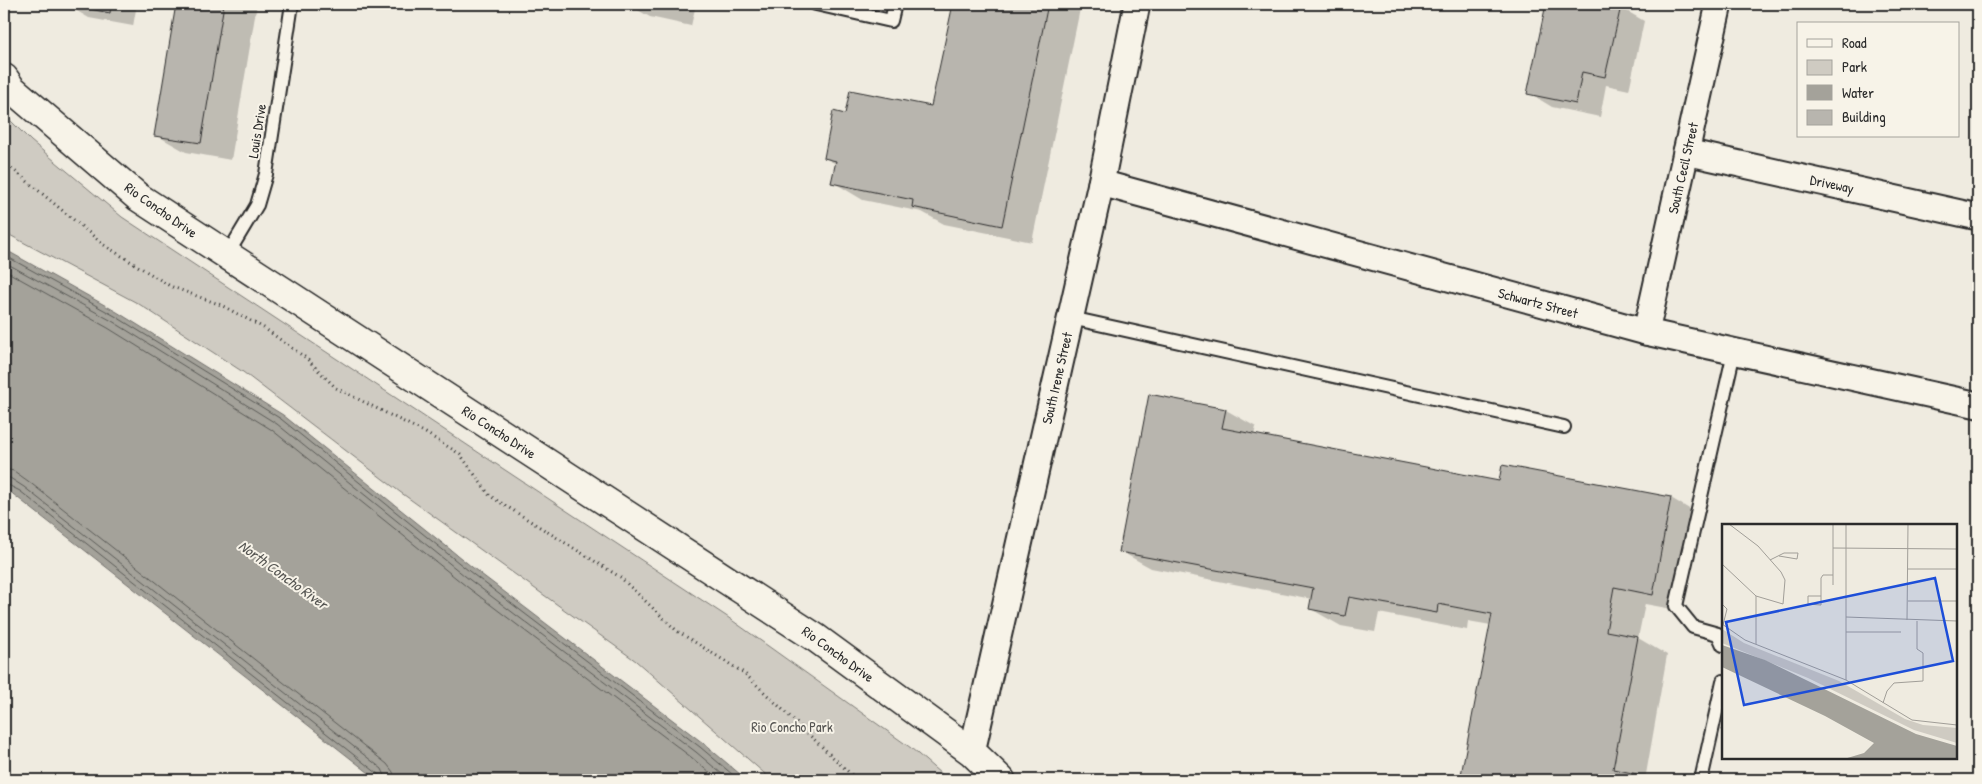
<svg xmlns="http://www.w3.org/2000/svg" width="1982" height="784" font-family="'Patrick Hand',sans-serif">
  <rect width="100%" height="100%" fill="#efebe0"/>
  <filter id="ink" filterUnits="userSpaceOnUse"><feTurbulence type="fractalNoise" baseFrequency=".02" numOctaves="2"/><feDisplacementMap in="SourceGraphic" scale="10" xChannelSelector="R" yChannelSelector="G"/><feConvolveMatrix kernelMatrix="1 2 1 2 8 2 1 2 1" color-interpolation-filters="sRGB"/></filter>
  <g filter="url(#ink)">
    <polygon fill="#cfcbc2" stroke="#7d7b76" points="4,114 31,141 122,217 726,616 911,748 948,780 772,780 636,661 400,492 243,372 139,304 4,232"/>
    <polygon fill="#a4a29a" stroke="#74726e" points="4,249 117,312 283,415 477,571 703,743 747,780 378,780 4,487"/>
    <g fill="#0003">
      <polygon points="65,4 137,4 133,26 89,18"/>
      <polygon points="177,4 257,4 231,160 186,152 156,135"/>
      <polygon points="627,4 696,4 691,26 650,17"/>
      <polygon points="954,4 1081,4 1032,242 944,224 922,212 863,200 833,182 836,164 825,158 846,115 932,108"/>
      <polygon points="1548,4 1604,4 1620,7 1644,21 1629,90 1606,85 1600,117 1552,107 1529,93"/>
      <polygon points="1226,410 1256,427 1254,435 1500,482 1503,466 1671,498 1701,516 1683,611 1645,604 1638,638 1667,655 1645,780 1461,780 1491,625 1468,621 1467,630 1379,613 1375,632 1341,626 1311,609 1312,599 1151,568 1120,551"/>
    </g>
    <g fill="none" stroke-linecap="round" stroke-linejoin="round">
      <g stroke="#5b5b57" stroke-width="1">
        <polyline points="4,255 115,316 281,419 474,575 700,747 739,780"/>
        <polyline points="4,262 112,321 277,424 470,580 696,752 729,780"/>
        <polyline points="4,270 108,328 272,430 466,586 691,757 718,780"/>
        <polyline points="4,469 14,471 28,481 387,764 393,772 395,780"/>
        <polyline points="4,477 10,478 24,487 382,769 387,780"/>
        <polyline points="4,483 20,491 378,774 381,780"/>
      </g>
    </g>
    <g fill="#b8b5ae" stroke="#2b2b2b">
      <polygon points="64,4 111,4 110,13"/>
      <polygon points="176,4 224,4 201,143 154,136"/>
      <polygon points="634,4 662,4 661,9"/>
      <polygon points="953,4 1048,4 1002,226 912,207 913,200 831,183 836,161 824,158 833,111 845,114 850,90 931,106"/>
      <polygon points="1546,4 1610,4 1621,6 1605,77 1582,72 1576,104 1527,94"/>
      <polygon points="1149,394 1226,409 1222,428 1499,481 1502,465 1671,497 1653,595 1614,587 1606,631 1638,637 1613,769 1637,774 1635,780 1460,780 1492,614 1438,604 1437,613 1349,597 1345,616 1309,609 1313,588 1119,552"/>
    </g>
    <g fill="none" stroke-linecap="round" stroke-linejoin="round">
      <defs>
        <g id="lane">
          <polyline points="816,4 891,21 895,4"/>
          <polyline points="227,255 257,205 266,174 292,4"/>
          <polyline points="1071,318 1564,427"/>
          <polyline points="1723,645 1718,634 1693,627 1676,606 1734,352"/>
          <polyline points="1701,780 1723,681"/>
        </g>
        <g id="street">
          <polyline points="1686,152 1978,217"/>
          <polyline points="1101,183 1646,332 1978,405"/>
          <polyline points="1646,332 1719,4"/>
          <polyline points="972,752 1101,183 1137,4"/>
        </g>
        <polyline id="secondary" points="4,78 11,88 138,197 816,638 972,752 1001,780"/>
      </defs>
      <use href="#lane" stroke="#2b2b2b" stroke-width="16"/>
      <use href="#street" stroke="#2b2b2b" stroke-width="29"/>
      <use href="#secondary" stroke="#2b2b2b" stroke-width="31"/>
      <polyline stroke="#2b2b2b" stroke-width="3" stroke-dasharray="1 4" stroke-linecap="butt" points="4,162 104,245 170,286 221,305 264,328 306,358 336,388 424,432 460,454 490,496 620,577 677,631 744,673 857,780"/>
      <use href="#lane" stroke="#f7f3e8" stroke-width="12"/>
      <use href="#street" stroke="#f7f3e8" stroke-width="25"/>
      <use href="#secondary" stroke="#f7f3e8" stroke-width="28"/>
    </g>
  </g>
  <g text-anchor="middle" stroke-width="4" stroke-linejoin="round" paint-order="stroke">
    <g font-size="14" fill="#2b2b2b" stroke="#f7f3e8">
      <text transform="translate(257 131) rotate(-81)" y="5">Louis Drive</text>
      <text transform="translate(1683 168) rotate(-77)" y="5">South Cecil Street</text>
      <text transform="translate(1832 184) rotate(12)" y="5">Driveway</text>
      <text transform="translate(161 210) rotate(35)" y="5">Rio Concho Drive</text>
      <text transform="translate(1538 303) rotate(15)" y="5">Schwartz Street</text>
      <text transform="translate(1057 378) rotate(-77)" y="5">South Irene Street</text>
      <text transform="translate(499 432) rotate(33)" y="5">Rio Concho Drive</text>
      <text transform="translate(838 654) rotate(36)" y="5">Rio Concho Drive</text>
    </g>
    <g font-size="14" fill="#545351" stroke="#f7f3e8">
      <text x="792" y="732">Rio Concho Park</text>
    </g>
    <g font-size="15" font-style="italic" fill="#555552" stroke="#f7f3e8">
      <text transform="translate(283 575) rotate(36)" y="5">North Concho River</text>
    </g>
  </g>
  <g transform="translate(1722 524)">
    <rect width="235" height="235" fill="#efebe0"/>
    <path d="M0,105L22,119L117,157L183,195L201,201L235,204V219L192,206L86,154L0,119Z" fill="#cfcbc2"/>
    <path d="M0,121L43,136L194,210L235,222V235H122L142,229L152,219L103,192L0,143Z" fill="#a4a29a"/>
    <path fill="none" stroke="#a19e98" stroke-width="1" d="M111,0V61M111,24L235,25M48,36L62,29H76L75,35L57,32M0,40L34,72L61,80L63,56L59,48L36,22L7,0M186,45H235M99,72H86V80L99,81V54L101,51H111M186,77H235M0,80L5,85L1,101M124,93L235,97M185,96L186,0M0,100L23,116L124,156L190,196L235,201M124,108H179M34,120V72M124,156V0M161,179L165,167L172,159L201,157V129L195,125V97"/>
    <path fill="#1d4ed8" fill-opacity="0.15" stroke="#1d4ed8" stroke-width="2.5" d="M213,54L231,137L22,181L4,98Z"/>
    <rect width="235" height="235" fill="none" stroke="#2b2b2b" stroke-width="2.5"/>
  </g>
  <rect width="1982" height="784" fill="none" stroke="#f7f3e8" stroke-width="20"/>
  <rect x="10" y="10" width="1962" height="764" fill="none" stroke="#2b2b2b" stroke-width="2" filter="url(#ink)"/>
  <rect x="1797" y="22" width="162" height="115" fill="#f7f3e8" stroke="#a5a39c"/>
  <rect x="1807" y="39" width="25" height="8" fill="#f7f3e8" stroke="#a5a39c"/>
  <text x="1842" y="48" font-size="15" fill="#2b2b2b">Road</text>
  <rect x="1807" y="60" width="25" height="15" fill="#cfcbc2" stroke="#a5a39c"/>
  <text x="1842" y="72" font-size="15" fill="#2b2b2b">Park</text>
  <rect x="1807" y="85" width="25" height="15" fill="#a4a29a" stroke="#a5a39c"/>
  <text x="1842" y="98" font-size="15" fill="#2b2b2b">Water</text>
  <rect x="1807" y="110" width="25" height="15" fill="#b8b5ae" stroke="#a5a39c"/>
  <text x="1842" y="122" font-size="15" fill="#2b2b2b">Building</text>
</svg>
